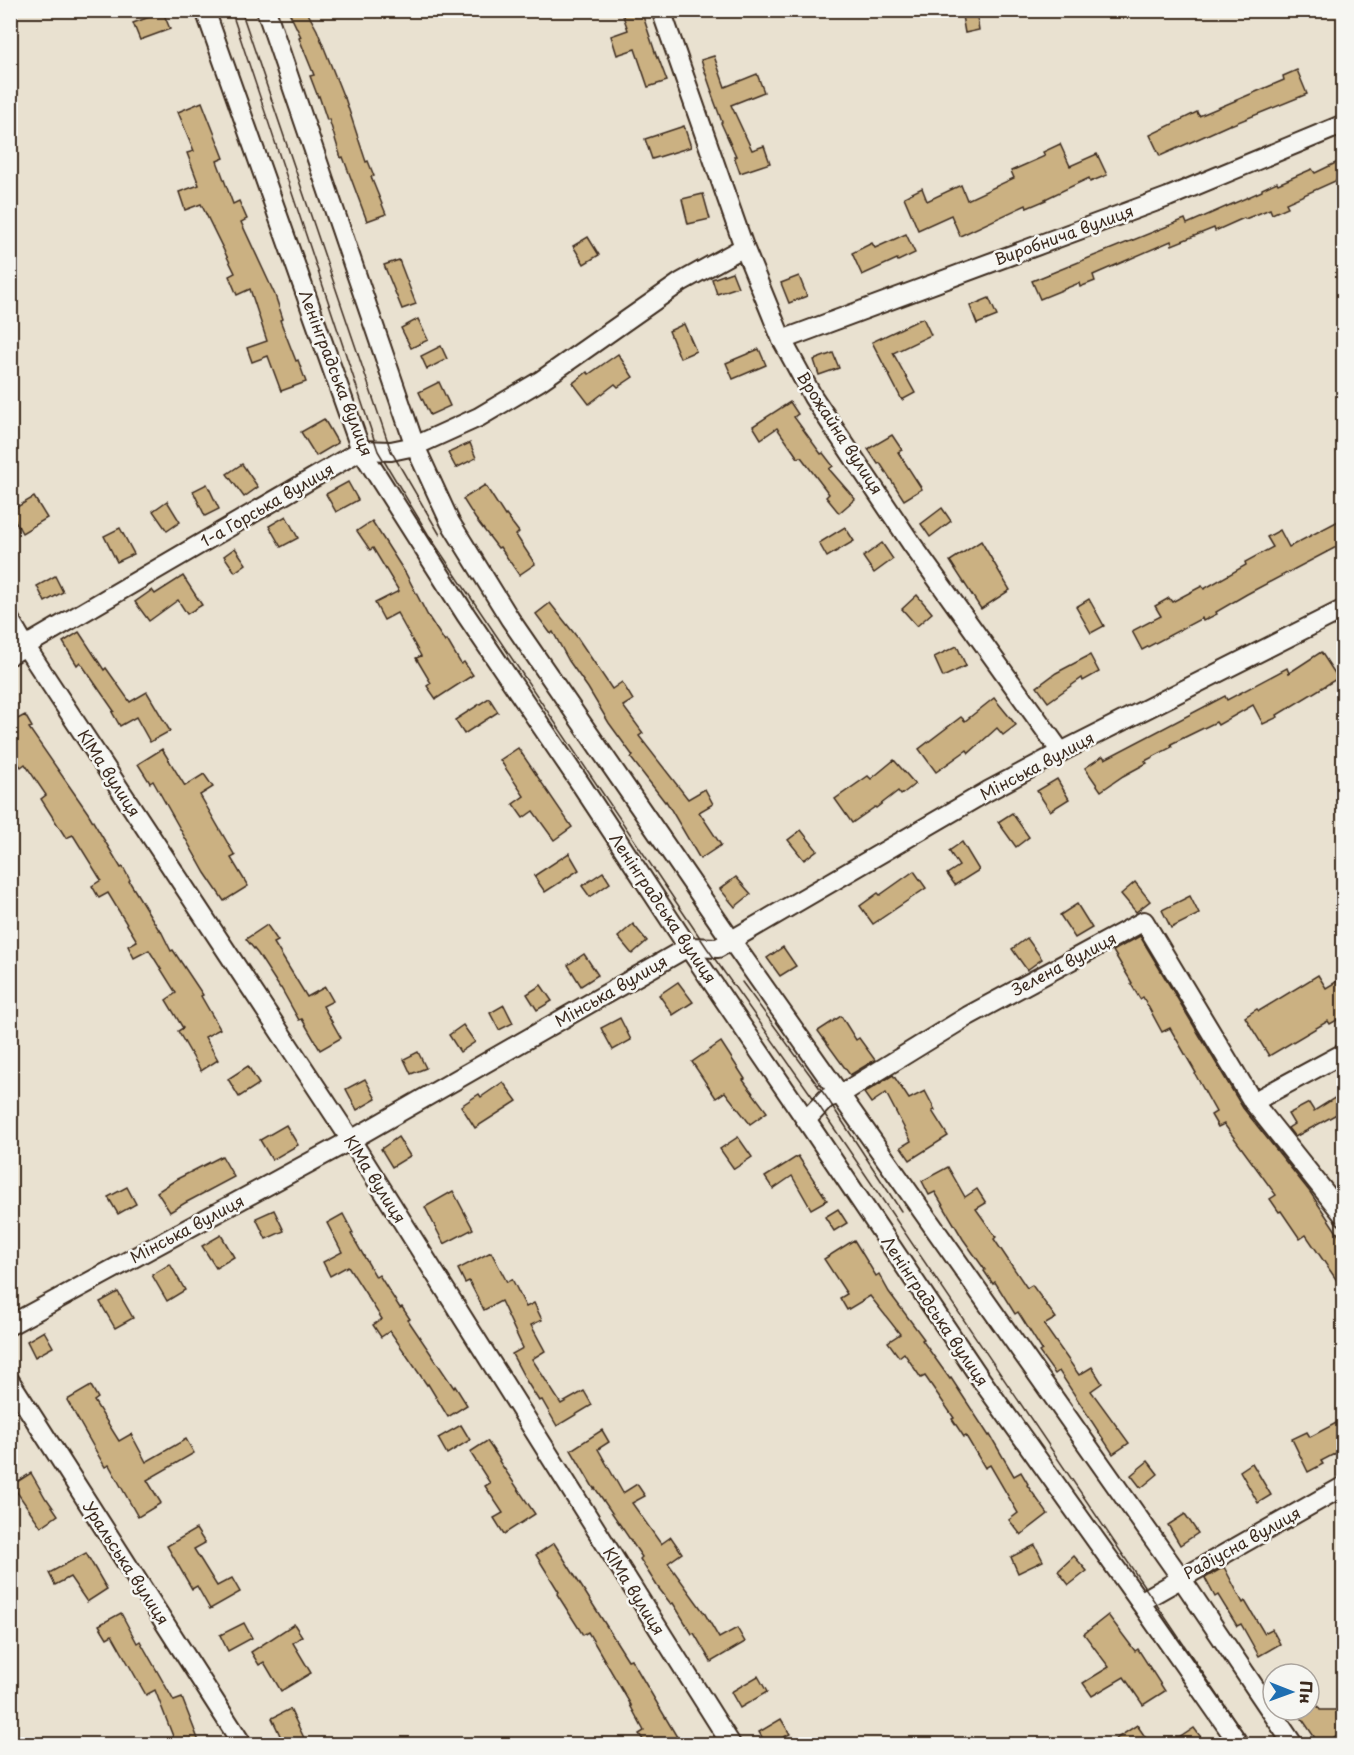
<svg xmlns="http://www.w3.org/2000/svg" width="1354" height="1755" font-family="'Playpen Sans',sans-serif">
  <rect width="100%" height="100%" fill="#e9e1d0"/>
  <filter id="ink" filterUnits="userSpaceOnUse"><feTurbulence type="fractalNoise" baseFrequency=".0167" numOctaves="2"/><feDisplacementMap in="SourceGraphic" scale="12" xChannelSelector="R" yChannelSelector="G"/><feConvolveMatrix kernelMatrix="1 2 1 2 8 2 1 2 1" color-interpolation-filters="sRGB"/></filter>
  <g filter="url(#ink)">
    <g fill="#cbb182" stroke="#3b2a1e" stroke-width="1.5">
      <polygon points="288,10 306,10 317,30 344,98 345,98 366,162 368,161 374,176 371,177 386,214 367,221 343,157 341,158 329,119 327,120 319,96 318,97 310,76 314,75 299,38 301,37"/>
      <polygon points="621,10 641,10 657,58 658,57 667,81 648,87 635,49 617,55 611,36 628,30"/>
      <polygon points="961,10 976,10 979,30 965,33"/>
      <polygon points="163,12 170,29 140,40 133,23"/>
      <polygon points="714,56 725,87 757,74 764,92 731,105 752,150 764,146 770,163 740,173 734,156 736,156 721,123 722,122 711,92 712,92 701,60"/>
      <polygon points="1297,70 1307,94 1231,125 1231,124 1160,156 1150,135 1197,112 1199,116 1284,80 1283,76"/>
      <polygon points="202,102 224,158 217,161 233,204 239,201 247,219 241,222 275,295 283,319 280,320 296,361 298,360 306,382 281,391 268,356 252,362 247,348 267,341 250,289 237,295 229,276 235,273 201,204 185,210 179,192 199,185 187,153 194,151 178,112"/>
      <polygon points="684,126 691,147 652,159 645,139"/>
      <polygon points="1060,144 1070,166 1097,154 1107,175 1090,182 1089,178 1045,199 1046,200 1027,208 1026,205 960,236 951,215 918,230 904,197 922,188 927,201 961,185 967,200 1014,178 1011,171 1045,156 1043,152"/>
      <polygon points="1344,159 1344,177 1286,203 1288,207 1272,214 1270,209 1245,219 1244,218 1215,231 1214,228 1172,245 1171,241 1093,275 1095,281 1080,287 1079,283 1040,299 1032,281 1185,219 1187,224 1262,191 1262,189 1277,182 1278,184 1312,169 1315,173"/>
      <polygon points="703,194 710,219 688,224 682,199"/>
      <polygon points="906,234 915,253 898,261 897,259 862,275 852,253 872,243 875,248"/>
      <polygon points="588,237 599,255 584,264 573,246"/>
      <polygon points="399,260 416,304 402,309 384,265"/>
      <polygon points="732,272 738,287 717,294 712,279"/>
      <polygon points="799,276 807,296 789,303 781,283"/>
      <polygon points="989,298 997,316 977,324 970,306"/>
      <polygon points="923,318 931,335 893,353 915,393 902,400 872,342"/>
      <polygon points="418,319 428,340 411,348 401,328"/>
      <polygon points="684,324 696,351 680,358 669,331"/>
      <polygon points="441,346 447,359 427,369 421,356"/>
      <polygon points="759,349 766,365 733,379 726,363"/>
      <polygon points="833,353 839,368 819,375 814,360"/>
      <polygon points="618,354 633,377 618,387 615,384 589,404 573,383 587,372 589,374"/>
      <polygon points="439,382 450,406 430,415 419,392"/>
      <polygon points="790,402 798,414 794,417 821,454 823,453 833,466 829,469 855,499 839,513 826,497 829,494 801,457 798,458 777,428 761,439 753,426"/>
      <polygon points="324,419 338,443 316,456 301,432"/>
      <polygon points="892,435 902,450 898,452 922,489 904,500 880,463 878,464 868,449"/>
      <polygon points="470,443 476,458 456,468 448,453"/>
      <polygon points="242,464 258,487 244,497 227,474"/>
      <polygon points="348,482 358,500 336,512 326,494"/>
      <polygon points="207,484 219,509 205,516 193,491"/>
      <polygon points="485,485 505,516 506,515 519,532 516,535 535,564 519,575 500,547 498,548 475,518 463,499"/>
      <polygon points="34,497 47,518 22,533 10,511"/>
      <polygon points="167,501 180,522 167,531 153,511"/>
      <polygon points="942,508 951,521 930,537 921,524"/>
      <polygon points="286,516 298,538 281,547 269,526"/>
      <polygon points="1344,518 1344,543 1247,594 1216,612 1217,614 1203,621 1202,618 1142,650 1132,631 1161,616 1155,606 1169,598 1172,602 1202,586 1204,589 1246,565 1245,562 1273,547 1267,537 1280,530 1289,547"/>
      <polygon points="372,521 406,574 428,616 445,642 447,640 461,664 464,662 473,675 436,699 427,686 431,683 416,658 421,656 397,613 384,620 375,603 399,591 373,548 370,550 357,531"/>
      <polygon points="845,527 854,541 827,557 819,543"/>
      <polygon points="120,528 134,554 117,562 104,536"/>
      <polygon points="981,541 1010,590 981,609 950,561"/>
      <polygon points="882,543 893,559 874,573 863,557"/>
      <polygon points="235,548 246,564 235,572 224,556"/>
      <polygon points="55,576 63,592 45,602 37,586"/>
      <polygon points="183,576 202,605 187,614 178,600 149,621 135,602 152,590 155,594"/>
      <polygon points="917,595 932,613 917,626 902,609"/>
      <polygon points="1089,599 1104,626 1091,633 1076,607"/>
      <polygon points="550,603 577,637 612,689 622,682 633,700 623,706 643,733 639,736 688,799 705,789 713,804 699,812 721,845 700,859 666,801 665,802 631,758 633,756 609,723 588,688 569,661 553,632 551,634 536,614"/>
      <polygon points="79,632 104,670 106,668 130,702 147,692 170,731 150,742 136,717 120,726 112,712 114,711 80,662 77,665 63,642"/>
      <polygon points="957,646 966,666 943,677 934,657"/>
      <polygon points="1321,652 1338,678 1277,715 1278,717 1263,724 1253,705 1218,725 1216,722 1171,744 1172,747 1145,761 1147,763 1123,776 1101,791 1085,768 1103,756 1105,759 1225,696 1227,700 1287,668 1289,673"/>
      <polygon points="1090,655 1099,672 1083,681 1082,678 1048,702 1037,687 1056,673"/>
      <polygon points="489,698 498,712 464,734 455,720"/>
      <polygon points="994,698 1016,725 1003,735 997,728 969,753 967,750 936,772 919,749 961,717 965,721"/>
      <polygon points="25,715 32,727 29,728 88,813 121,868 123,867 130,880 129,881 159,930 160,929 171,951 173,950 203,995 201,996 220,1029 205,1037 218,1060 201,1071 178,1031 183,1028 166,1000 176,993 149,950 134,958 128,946 137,941 108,893 99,898 92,886 101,880 73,835 66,838 41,799 46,795 25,764 21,767 10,753 10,723"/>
      <polygon points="518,748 572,827 554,840 533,811 523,818 513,804 524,796 500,760"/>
      <polygon points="162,749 185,786 204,774 213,787 200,795 235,856 231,858 248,886 224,901 205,873 153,781 150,783 138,764"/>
      <polygon points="894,760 915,784 901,795 898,791 876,808 875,807 852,823 835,799 868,776 871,779"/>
      <polygon points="1057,779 1069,799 1050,811 1037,791"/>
      <polygon points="1012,813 1029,837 1016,847 998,822"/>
      <polygon points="801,830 817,850 804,860 788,840"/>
      <polygon points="962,842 979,870 955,885 947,874 959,866 949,851"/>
      <polygon points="569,853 579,870 545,892 534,876"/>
      <polygon points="914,871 926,888 873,924 860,906 878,893 880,895"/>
      <polygon points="603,872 610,883 590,897 582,886"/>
      <polygon points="736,877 751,894 735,907 720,889"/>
      <polygon points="1135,882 1150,901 1136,912 1121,894"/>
      <polygon points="1190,896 1199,914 1171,928 1162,910"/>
      <polygon points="1077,904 1092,928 1075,938 1060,915"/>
      <polygon points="633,924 647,941 632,954 618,937"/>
      <polygon points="267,925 278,941 274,943 307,997 325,987 333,1001 323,1006 341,1038 320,1050 302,1019 299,1020 281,988 280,988 258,954 246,939"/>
      <polygon points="1140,936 1243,1108 1310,1192 1344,1243 1344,1291 1306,1235 1300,1239 1281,1211 1279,1212 1270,1199 1276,1195 1224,1124 1218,1127 1211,1115 1216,1112 1195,1074 1196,1073 1170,1028 1162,1032 1143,997 1140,999 1131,984 1132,983 1113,951"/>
      <polygon points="1027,938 1042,959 1027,970 1012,949"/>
      <polygon points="783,947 796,966 780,976 767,958"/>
      <polygon points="584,954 598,975 581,986 568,965"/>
      <polygon points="1318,975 1326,988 1344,977 1344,1016 1330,1024 1328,1021 1269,1056 1245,1017 1257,1009 1259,1011"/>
      <polygon points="678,982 693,1002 673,1015 659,995"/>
      <polygon points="541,985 552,1001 537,1010 527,994"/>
      <polygon points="504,1005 513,1023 499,1030 490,1013"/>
      <polygon points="841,1016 856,1040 859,1038 875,1060 850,1075 818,1031"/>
      <polygon points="620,1018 631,1040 613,1050 601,1028"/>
      <polygon points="463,1025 475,1042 460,1052 449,1035"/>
      <polygon points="721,1042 745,1079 743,1080 767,1112 750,1124 725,1092 716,1098 692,1062"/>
      <polygon points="418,1052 426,1068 411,1074 404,1059"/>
      <polygon points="248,1066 259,1084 239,1097 228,1079"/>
      <polygon points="893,1075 909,1099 925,1091 935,1110 932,1111 948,1136 910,1160 901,1147 911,1141 886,1093 871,1103 864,1093"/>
      <polygon points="365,1079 376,1099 357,1110 346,1089"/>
      <polygon points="503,1082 517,1101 475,1128 461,1106 479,1094 481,1097"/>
      <polygon points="1344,1092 1344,1110 1295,1137 1288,1128 1294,1124 1288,1114 1309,1103 1314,1111"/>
      <polygon points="286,1125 298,1145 272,1160 260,1140"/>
      <polygon points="398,1137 410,1156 392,1167 381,1149"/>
      <polygon points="738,1137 752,1157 734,1169 720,1149"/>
      <polygon points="222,1156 234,1177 185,1203 170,1212 157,1192 177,1179"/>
      <polygon points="798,1156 827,1200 811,1209 792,1176 773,1189 765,1177"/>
      <polygon points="948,1167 965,1197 977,1189 986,1203 976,1209 996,1237 994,1239 1027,1288 1032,1285 1056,1318 1044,1325 1079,1375 1092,1367 1102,1383 1091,1391 1129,1443 1113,1454 1059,1371 1055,1374 1039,1352 1042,1350 1018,1312 1015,1314 995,1282 993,1284 984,1271 985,1270 963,1239 935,1192 929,1195 922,1181"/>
      <polygon points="127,1187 136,1204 118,1214 108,1197"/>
      <polygon points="453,1191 473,1229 444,1244 425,1207"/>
      <polygon points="838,1209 847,1223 834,1231 825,1217"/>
      <polygon points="274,1210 284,1231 266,1239 256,1218"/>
      <polygon points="343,1214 353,1233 351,1234 376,1277 379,1275 400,1308 402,1307 410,1319 408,1320 454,1388 455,1386 467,1405 448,1417 428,1384 427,1385 390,1331 381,1337 373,1325 382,1319 348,1266 330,1276 323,1262 342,1252 327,1223"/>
      <polygon points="221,1235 234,1257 216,1268 202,1246"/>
      <polygon points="854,1240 876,1276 879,1274 889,1292 924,1339 922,1340 950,1379 951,1378 989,1436 990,1435 1014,1476 1021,1472 1028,1484 1027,1485 1048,1514 1021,1535 1009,1520 1018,1513 990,1465 985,1468 966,1436 964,1437 952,1419 954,1418 925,1376 921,1378 904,1353 899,1357 888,1342 900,1334 870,1296 847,1310 840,1298 847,1294 824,1259"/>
      <polygon points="491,1252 507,1282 512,1279 526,1307 534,1303 542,1320 531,1325 545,1351 532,1359 561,1404 584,1391 592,1405 557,1426 542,1400 539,1401 527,1382 512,1354 523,1348 501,1301 484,1310 469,1281 465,1283 458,1269"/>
      <polygon points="170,1264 185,1290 167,1301 152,1275"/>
      <polygon points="118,1292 133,1318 115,1328 100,1302"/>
      <polygon points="44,1331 53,1347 35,1357 27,1341"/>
      <polygon points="91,1386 98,1398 94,1401 119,1441 131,1434 146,1462 186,1439 194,1453 147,1480 161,1503 138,1517 109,1465 105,1467 67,1400"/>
      <polygon points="1338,1422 1344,1434 1344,1449 1321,1461 1323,1464 1308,1472 1292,1439 1307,1432 1310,1437"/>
      <polygon points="461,1425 470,1440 447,1454 438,1438"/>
      <polygon points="602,1430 609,1442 598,1449 623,1493 637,1484 645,1496 632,1503 661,1544 671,1537 682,1553 668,1563 705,1614 719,1638 737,1628 745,1642 711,1662 694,1633 692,1634 673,1603 671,1604 657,1586 640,1559 642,1557 595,1488 594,1489 571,1450"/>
      <polygon points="487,1441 500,1460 499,1461 535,1514 504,1534 494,1518 503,1513 485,1486 490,1483 470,1452"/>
      <polygon points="1148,1461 1158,1474 1141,1488 1131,1475"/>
      <polygon points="1252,1463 1271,1495 1258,1503 1240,1471"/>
      <polygon points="31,1473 46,1499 47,1499 58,1515 41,1527 12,1485"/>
      <polygon points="1185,1514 1198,1533 1180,1545 1168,1525"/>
      <polygon points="196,1529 205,1543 194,1549 217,1586 232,1578 240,1592 210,1609 197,1586 192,1589 167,1546"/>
      <polygon points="554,1543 628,1660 631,1659 677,1737 665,1744 646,1744 639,1734 644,1731 630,1705 631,1705 588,1632 583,1635 557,1594 559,1592 536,1555"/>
      <polygon points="1035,1545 1043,1561 1018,1573 1011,1557"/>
      <polygon points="86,1553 107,1589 87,1602 70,1577 55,1585 49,1573"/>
      <polygon points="1074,1556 1087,1571 1069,1585 1058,1571"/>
      <polygon points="1224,1567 1243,1603 1245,1601 1264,1633 1272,1629 1280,1644 1259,1656 1241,1624 1237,1626 1218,1595 1215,1597 1205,1578"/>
      <polygon points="121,1613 137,1643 140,1641 174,1701 182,1698 200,1744 176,1744 155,1690 146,1695 112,1635 107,1638 99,1625"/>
      <polygon points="1108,1615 1135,1651 1138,1649 1165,1691 1143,1705 1124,1677 1092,1696 1083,1683 1109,1667 1084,1634"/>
      <polygon points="244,1623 252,1638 228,1651 220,1635"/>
      <polygon points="294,1624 302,1636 293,1643 311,1673 281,1691 264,1662 259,1665 251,1652"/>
      <polygon points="758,1676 767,1692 740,1708 731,1692"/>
      <polygon points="1309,1692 1320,1710 1344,1710 1344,1730 1324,1744 1319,1744 1296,1710 1309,1710"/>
      <polygon points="290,1709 307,1744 284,1744 272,1718"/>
      <polygon points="781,1719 790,1734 771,1744 766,1744 759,1732"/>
      <polygon points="1137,1725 1150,1744 1108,1744"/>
      <polygon points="1194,1728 1206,1744 1170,1744"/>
    </g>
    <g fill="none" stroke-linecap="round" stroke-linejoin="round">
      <defs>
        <g id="minor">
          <polyline points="205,10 361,450 466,615 582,786 688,947 806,1120 980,1378 1140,1602 1239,1744"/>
          <polyline points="266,10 415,446 450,522 510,619 625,786 731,940 1181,1578 1293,1744"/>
          <polyline points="661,10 744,247 782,340 813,397 911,543 1061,752"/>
          <polyline points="782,340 1168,197 1344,124"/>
          <polyline points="10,620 26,647 351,1140 731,1744"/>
          <polyline points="10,655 361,450 391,451 415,446 479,417 540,381 681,282 744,247"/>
          <polyline points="1253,1102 1344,1216"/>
          <polyline points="806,1120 827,1098 841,1094 968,1016 1144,921 1253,1102 1344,1053"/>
          <polyline points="10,1325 351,1140 688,947 718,948 988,791 1061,752 1344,609"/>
          <polyline points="10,1381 242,1744"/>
          <polyline points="1140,1602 1344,1486"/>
        </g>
      </defs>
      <use href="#minor" stroke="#3b2a1e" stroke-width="22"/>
      <use href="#minor" stroke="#f6f6f2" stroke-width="18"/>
      <g stroke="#3b2a1e" stroke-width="1.5">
        <polyline points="231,10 378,451 428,534 707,948 819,1106 1251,1744"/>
        <polyline points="241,10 391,451 440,535"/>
        <polyline points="742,982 827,1098 901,1211"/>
      </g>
    </g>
  </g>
  <g text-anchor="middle" stroke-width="5" stroke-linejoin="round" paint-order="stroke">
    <g font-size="16" fill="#3b2a1e" stroke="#f6f6f2">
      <text transform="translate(1064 235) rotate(-20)" y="6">Виробнича вулиця</text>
      <text transform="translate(336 373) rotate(69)" y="6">Ленінградська вулиця</text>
      <text transform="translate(840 433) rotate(57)" y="6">Врожайна вулиця</text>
      <text transform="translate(267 505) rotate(-30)" y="6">1-а Горська вулиця</text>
      <text transform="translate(1037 766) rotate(-28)" y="6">Мінська вулиця</text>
      <text transform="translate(109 773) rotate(57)" y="6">КІМа вулиця</text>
      <text transform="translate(663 908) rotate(56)" y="6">Ленінградська вулиця</text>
      <text transform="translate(1064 964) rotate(-28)" y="6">Зелена вулиця</text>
      <text transform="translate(611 991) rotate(-30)" y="6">Мінська вулиця</text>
      <text transform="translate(375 1179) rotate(58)" y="6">КІМа вулиця</text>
      <text transform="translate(187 1229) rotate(-28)" y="6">Мінська вулиця</text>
      <text transform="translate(935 1311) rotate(56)" y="6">Ленінградська вулиця</text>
      <text transform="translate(1242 1543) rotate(-29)" y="6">Радіусна вулиця</text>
      <text transform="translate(126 1563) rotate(57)" y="6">Уральська вулиця</text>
      <text transform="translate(634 1591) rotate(58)" y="6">КІМа вулиця</text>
    </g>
  </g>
  <rect width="1354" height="1755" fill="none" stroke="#f6f6f2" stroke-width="36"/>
  <rect x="18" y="18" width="1318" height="1719" fill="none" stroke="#3b2a1e" stroke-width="2" filter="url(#ink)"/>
  <g transform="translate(1291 1692) rotate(91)"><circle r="28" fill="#f6f6f2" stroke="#aba49d" stroke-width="1.5"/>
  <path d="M0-4.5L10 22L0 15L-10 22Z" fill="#1f6fb2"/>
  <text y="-9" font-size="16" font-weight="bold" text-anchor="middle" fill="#3b2a1e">Пн</text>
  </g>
</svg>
